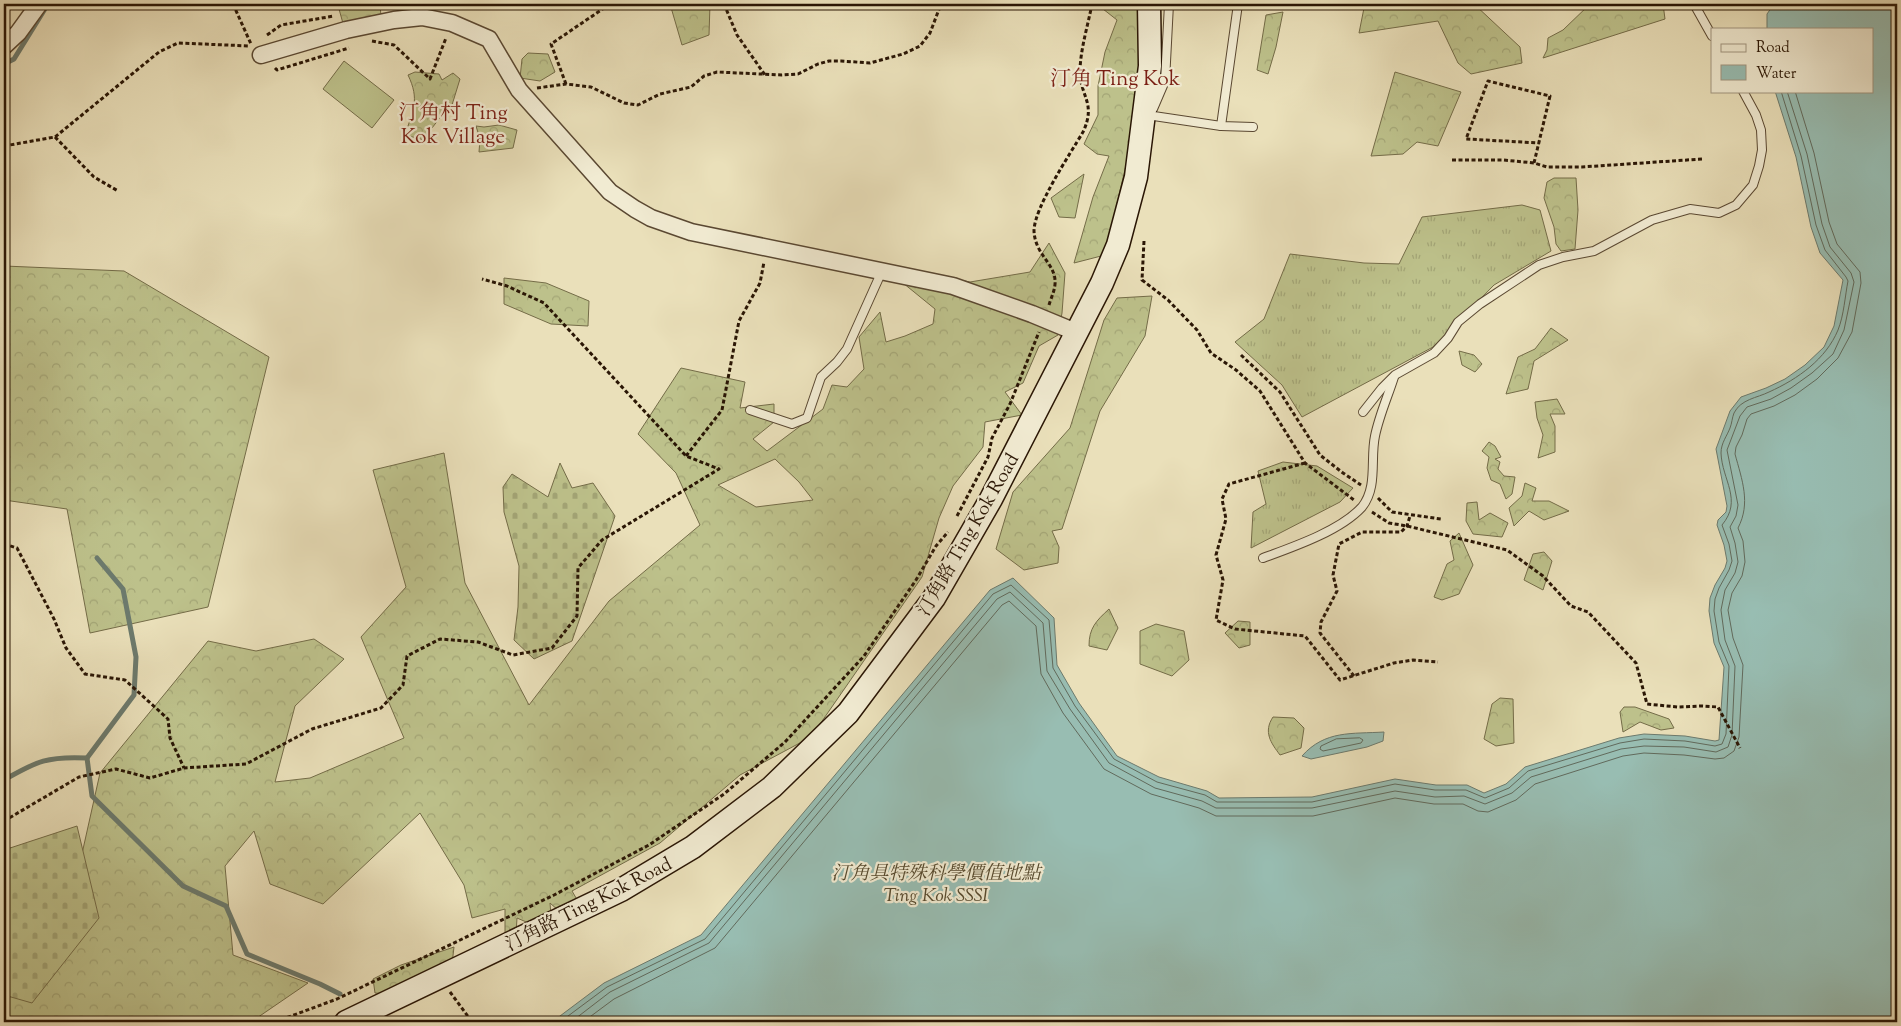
<svg xmlns="http://www.w3.org/2000/svg" width="1901" height="1026" font-family="'Sorts Mill Goudy','Noto Serif TC',serif">
  <defs>
    <pattern id="grass-tufts" width="24" height="20" patternUnits="userSpaceOnUse" patternTransform="scale(1.25)"><rect width="24" height="20" fill="#bdc18b"/><path d="M3 7l-1-3M5 7V3M7 7l1-3M15 17l-1-3M17 17v-4M19 17l1-3" fill="none" stroke="#a3a576"/></pattern>
    <pattern id="forest-crowns" width="20" height="18" patternUnits="userSpaceOnUse" patternTransform="scale(1.25)"><rect width="20" height="18" fill="#bdc18b"/><path d="M2 6a3 3 0 1 1 6 0M12 15a3 3 0 1 1 6 0" fill="none" stroke="#a3a576"/></pattern>
    <pattern id="cemetery-stones" width="16" height="16" patternUnits="userSpaceOnUse" patternTransform="scale(1.25)"><rect width="16" height="16" fill="#bdc18b"/><path d="M2 7V4a2 2 0 0 1 4 0v3zM10 15v-3a2 2 0 0 1 4 0v3z" fill="#a3a576"/></pattern>
  </defs>
  <rect width="100%" height="100%" fill="#eae0ba"/>
  <filter id="stains"><feTurbulence type="fractalNoise" baseFrequency=".004" numOctaves="4"/><feColorMatrix values="0 0 0 0 .2 0 0 0 0 .09 0 0 0 0 .02 0 0 0 .5 -.17"/></filter>
  <radialGradient id="worn" r=".72"><stop offset=".6" stop-color="#630" stop-opacity="0"/><stop offset="1" stop-color="#630" stop-opacity=".3"/></radialGradient>
  <g fill="url(#grass-tufts)" stroke="#746c48">
    <polygon points="1522,205 1540,210 1551,251 1494,285 1433,347 1302,417 1282,385 1235,342 1264,319 1290,254 1364,263 1399,264 1422,217"/>
    <polygon points="1283,462 1317,466 1353,488 1340,502 1251,548 1253,512 1266,504 1258,471"/>
  </g>
  <g fill="url(#forest-crowns)" stroke="#746c48" fill-rule="evenodd">
    <polygon points="333,4 381,4 380,5 381,16 344,27 339,9 331,6"/>
    <polygon points="670,4 710,4 709,35 682,45"/>
    <polygon points="1100,4 1156,4 1142,40 1138,114 1105,255 1074,263 1093,197 1109,156 1097,154 1084,144 1098,115 1098,86 1105,52 1117,20 1103,9"/>
    <polygon points="1386,4 1474,4 1520,47 1522,63 1471,74 1458,63 1438,21 1359,33 1364,8"/>
    <polygon points="1590,4 1663,4 1665,19 1543,58 1547,50 1548,38 1563,30"/>
    <polygon points="1283,12 1276,47 1268,74 1257,70 1266,15"/>
    <polygon points="528,53 548,54 555,72 540,81 520,78 522,59"/>
    <path d="M415,72L439,74L442,80L453,73L460,79L452,105L442,108V115L432,128L430,127L424,140L405,135C413,110 420,100 408,75Z"/>
    <polygon points="1395,72 1461,92 1438,146 1417,142 1403,154 1371,156"/>
    <polygon points="499,125 517,130 513,148 479,152 480,139 476,126 484,127"/>
    <polygon points="1084,174 1075,218 1059,217 1051,198"/>
    <polygon points="1554,178 1576,178 1578,210 1575,249 1561,251 1556,244 1554,227 1544,198 1547,182"/>
    <path d="M1049,243L1065,273L1062,313L1058,335L1039,346L1023,383L1005,392L1022,415L985,422L983,447L953,486L939,518L922,577L811,737L740,775L660,843L572,891L579,903L559,911L550,903L551,916L531,924L517,918L516,934L505,936V909L472,918L464,885L420,813L323,904L270,884L254,831L225,866L233,955L308,983L251,1022H4V952L67,921L100,773L208,641L256,651L314,639L344,659L295,706L275,782L310,778L404,738L361,637L406,587L373,470L444,453L465,583L529,705L609,601L700,525L676,473L638,434L681,368L745,382L740,408L774,404V422L753,439L767,451L823,409L832,385L847,387L864,369L859,337L880,312L886,342L905,336L933,324L935,309L903,283L900,268L970,282L1030,272ZM775,459L799,482L813,500L756,507L718,485Z"/>
    <polygon points="4,266 124,271 269,357 208,607 90,633 67,509 4,500"/>
    <polygon points="504,278 546,283 589,301 588,326 551,324 504,304"/>
    <polygon points="1152,296 1145,336 1100,411 1062,529 1052,531 1059,547 1058,563 1024,570 996,549 1013,492 1070,428 1104,320 1117,298"/>
    <polygon points="1551,328 1568,340 1534,361 1528,389 1506,394 1518,357 1535,349"/>
    <polygon points="1459,351 1474,355 1482,364 1475,372 1462,365"/>
    <polygon points="1557,399 1565,414 1550,414 1555,426 1555,452 1538,458 1543,435 1537,418 1535,402"/>
    <polygon points="1489,442 1495,446 1501,457 1495,459 1500,462 1498,469 1504,476 1515,477 1512,494 1506,499 1500,484 1491,480 1487,468 1489,457 1482,451"/>
    <polygon points="1525,483 1536,488 1532,501 1549,501 1569,511 1544,520 1529,511 1514,526 1509,508 1522,496"/>
    <polygon points="1477,502 1479,520 1490,513 1508,523 1502,537 1473,534 1466,521 1467,503"/>
    <polygon points="1459,533 1473,565 1459,594 1442,600 1434,597 1447,564 1454,560 1450,541"/>
    <polygon points="1544,552 1552,561 1543,590 1524,580 1533,554"/>
    <path d="M1109,609L1118,628L1107,650L1089,646C1089,628 1096,621 1109,609Z"/>
    <polygon points="1238,621 1250,622 1250,645 1239,648 1225,633"/>
    <polygon points="1156,624 1184,631 1189,660 1172,676 1140,664 1140,631"/>
    <polygon points="1500,698 1513,699 1514,743 1496,746 1484,739 1492,704"/>
    <polygon points="1624,707 1635,707 1669,719 1674,728 1661,730 1640,722 1623,732 1620,712"/>
    <path d="M1273,717L1294,718L1304,728L1301,748L1280,755C1271,743 1263,732 1273,717Z"/>
    <polygon points="454,947 452,964 388,994 375,993 373,979 401,965"/>
  </g>
  <g fill="url(#cemetery-stones)" stroke="#746c48">
    <polygon points="560,463 572,488 593,483 615,516 572,641 534,659 514,640 518,607 519,566 504,512 503,487 512,474 548,497"/>
    <polygon points="77,826 99,918 32,1003 4,995 4,850"/>
  </g>
  <polygon fill="#bdc18b" stroke="#746c48" points="344,61 394,100 372,128 323,89"/>
  <g fill="#98bdb2" stroke="#6c7a6d">
    <polygon points="1774,4 1897,4 1897,1022 552,1022 604,983 701,935 990,590 1013,578 1054,618 1057,665 1079,703 1117,756 1159,777 1207,791 1219,798 1312,797 1395,779 1436,785 1467,785 1484,793 1506,784 1525,767 1619,738 1644,734 1685,736 1715,741 1719,740 1724,667 1714,643 1709,611 1710,598 1715,585 1725,568 1727,561 1724,545 1717,525 1718,520 1726,512 1727,506 1716,449 1730,411 1741,397 1766,388 1785,379 1805,365 1824,347 1834,326 1843,280 1820,253 1811,227 1796,157 1775,91 1872,91 1872,29 1767,29 1767,14"/>
    <path d="M1384,732L1383,741L1367,747L1311,759L1302,756C1325,730 1352,734 1384,732Z"/>
  </g>
  <g fill="none" stroke-linecap="round" stroke-linejoin="round">
    <g stroke="#616a5c" stroke-width="1">
      <polygon points="1360,738 1363,740 1361,743 1323,751 1320,749 1321,746 1336,739"/>
      <path d="M560,1022L607,987L705,939L993,594L1011,585L1049,620L1053,668L1075,706L1114,759L1157,782L1205,795L1217,802H1312L1395,784L1435,790H1466L1485,798L1509,788L1528,771L1620,743L1644,739L1685,741L1715,746L1722,744L1726,734L1729,666L1719,642L1714,611L1715,599L1719,588L1729,570L1732,561L1729,544L1722,525C1743,500 1722,480 1721,453C1721,443 1727,436 1730,428C1732,423 1732,418 1734,413C1741,399 1757,398 1769,392C1798,379 1826,359 1838,330C1844,315 1845,296 1848,281L1846,277L1825,250L1816,225L1801,156L1781,91"/>
      <polyline points="571,1022 610,992 709,943 997,599 1010,592 1043,623 1047,671 1070,709 1109,763 1155,788 1202,801 1216,808 1312,808 1395,791 1435,797 1464,796 1485,804 1512,793 1531,777 1621,749 1644,746 1684,747 1716,752 1728,747 1732,735 1735,666 1725,640 1721,610 1725,590 1735,573 1738,562 1735,543 1730,527 1736,516 1738,505 1727,450 1740,416 1747,407 1771,399 1791,388 1812,373 1833,354 1844,330 1854,282 1851,273 1830,247 1822,224 1807,154 1787,91"/>
      <path d="M583,1022L614,999L715,948L1002,605L1009,601L1036,626L1041,674L1063,713L1104,769L1151,794L1199,808L1216,816H1313L1395,798L1434,804H1463L1478,811L1488,812L1516,800L1535,784L1623,756L1644,753L1684,755L1715,759L1724,758L1734,751L1739,737L1743,665L1733,638L1728,610L1732,593L1742,576L1745,562L1743,541L1738,528C1751,503 1742,480 1735,454L1736,447L1742,435L1747,419L1751,414L1774,406L1795,395L1817,379L1838,358L1852,332L1861,283L1860,272L1837,244L1829,222L1814,153L1795,91"/>
    </g>
    <g stroke="#6c7a6d" stroke-width="5">
      <polyline points="4,64 14,59 48,4"/>
      <polyline points="87,758 134,695 136,657 123,589 97,558"/>
      <path d="M4,780C37,761 48,756 87,758L92,796L183,886L226,906L247,954L320,984L340,994"/>
      <polyline points="376,1021 377,1022"/>
    </g>
    <defs>
      <g id="service">
        <polyline points="1694,4 1712,36"/>
        <polyline points="1153,109 1165,81 1169,4"/>
        <polyline points="1147,115 1221,126 1253,127"/>
        <polyline points="1221,126 1238,4"/>
        <polyline points="750,410 792,424 807,418 821,377 837,362 847,349 882,271"/>
        <polyline points="1363,412 1382,388 1395,375 1434,353 1448,338 1458,322 1480,304 1539,265 1563,257 1594,251 1652,220 1690,209 1719,213 1736,205 1753,185 1759,166 1762,150 1761,130 1756,115 1743,91"/>
        <path d="M1263,558C1293,547 1340,531 1362,507C1378,487 1370,459 1375,436C1379,416 1388,396 1394,377"/>
      </g>
      <g id="minor">
        <polyline points="4,46 18,33 39,4"/>
        <polyline points="261,55 346,30 394,20 422,17 452,23 489,39 519,90 610,192 635,209 651,218 691,232 953,286 1032,314 1078,333"/>
      </g>
      <polyline id="secondary" points="346,1022 621,890 693,847 772,787 848,713 934,598 991,499 1102,283 1118,245 1136,177 1150,66 1149,4"/>
    </defs>
    <use href="#service" stroke="#5a4832" stroke-width="10"/>
    <use href="#minor" stroke="#5a4832" stroke-width="19"/>
    <use href="#secondary" stroke="#2a1605" stroke-width="25"/>
    <g stroke="#2a1605" stroke-width="3" stroke-dasharray="4 2.5" stroke-linecap="butt">
      <polyline points="233,4 251,44"/>
      <polyline points="724,4 737,35 765,75"/>
      <polyline points="267,35 281,25 334,16"/>
      <polyline points="372,41 394,45 430,79 446,38"/>
      <polyline points="275,68 277,70 349,48"/>
      <polyline points="566,84 551,44 610,4"/>
      <polyline points="537,88 566,84 591,87 624,103 638,105 660,94 691,87 704,76 717,72 782,75 798,74 818,64 829,61 841,61 870,63 903,54 920,46 930,33 941,4"/>
      <polyline points="55,137 94,177 118,191"/>
      <polyline points="4,146 55,137 159,52 178,43 250,46"/>
      <polyline points="1452,160 1504,160 1534,163 1547,167 1582,167 1702,159"/>
      <polyline points="1534,163 1550,96 1488,81 1466,139 1540,143"/>
      <polyline points="1144,241 1142,280 1168,300 1197,330 1211,353 1236,370 1260,391 1305,463 1354,500"/>
      <path d="M1049,305C1051,298 1056,288 1055,280C1054,263 1035,254 1034,231C1034,208 1070,154 1083,132C1097,102 1079,96 1080,69C1081,47 1088,25 1092,4"/>
      <polyline points="1241,355 1280,392 1320,455 1343,473 1361,485"/>
      <polyline points="686,456 722,410 739,321 760,283 764,262"/>
      <polyline points="1305,463 1229,484 1222,499 1226,519 1216,555 1223,580 1216,620 1235,629 1305,636 1340,680 1394,663 1413,660 1438,662"/>
      <polyline points="1378,498 1392,512 1441,519"/>
      <polyline points="1372,512 1389,523 1407,526 1507,550 1543,576 1571,606 1588,612 1636,663 1647,704 1678,707 1702,706 1718,707 1740,748"/>
      <polyline points="957,516 988,457 992,438 1010,404 1039,332"/>
      <polyline points="4,544 17,548 54,619 66,648 85,674 125,680 168,719 170,738 184,768"/>
      <polyline points="1354,676 1320,633 1321,622 1337,591 1333,575 1339,544 1362,532 1401,532 1407,526 1410,516"/>
      <polyline points="4,821 79,777 116,769 150,778 184,768 246,764 312,729 381,708 403,685 407,656 440,639 478,642 513,655 552,648 577,616 578,568 602,540 719,469 686,456 544,303 507,286 482,279"/>
      <polyline points="450,992 472,1022"/>
      <polyline points="275,1022 337,999 554,895 649,845 724,794 785,742 864,656 916,580 936,546 948,532"/>
    </g>
    <use href="#service" stroke="#f1ebd2" stroke-width="8"/>
    <use href="#minor" stroke="#f1ebd2" stroke-width="16"/>
    <use href="#secondary" stroke="#f1ebd2" stroke-width="22"/>
  </g>
  <g text-anchor="middle" stroke-width="4.5" stroke-linejoin="round" paint-order="stroke">
    <g font-size="19" fill="#2a1605" stroke="#f1ebd2">
      <text transform="translate(967 534) rotate(-60)" y="7">汀角路 Ting Kok Road</text>
      <text transform="translate(588 903) rotate(-27)" y="7">汀角路 Ting Kok Road</text>
    </g>
    <g font-size="19" font-style="italic" fill="#56492d" stroke="#f1ebd2">
      <text x="936" y="879">汀角具特殊科學價值地點<tspan x="936" dy="22">Ting Kok SSSI</tspan></text>
    </g>
    <g font-size="21" fill="#7a1f14" stroke="#f1ebd2">
      <text x="1115" y="85">汀角 Ting Kok</text>
      <text x="453" y="119">汀角村 Ting<tspan x="453" dy="24">Kok Village</tspan></text>
    </g>
  </g>
  <rect width="1901" height="1026" fill="none" stroke="#eae0ba" stroke-width="20"/>
  <rect x="5" y="5" width="1891" height="1016" fill="none" stroke="#2a1605" stroke-width="2.5"/>
  <rect x="10" y="10" width="1881" height="1006" fill="none" stroke="#2a1605"/>
  <rect x="1711" y="28" width="162" height="65" fill="#f1ebd2" stroke="#a19680"/>
  <rect x="1721" y="44" width="25" height="8" fill="#f1ebd2" stroke="#a19680"/>
  <text x="1756" y="52" font-size="15" fill="#2a1605">Road</text>
  <rect x="1721" y="65" width="25" height="15" fill="#98bdb2" stroke="#a19680"/>
  <text x="1756" y="78" font-size="15" fill="#2a1605">Water</text>
  <rect width="100%" height="100%" filter="url(#stains)"/>
  <rect width="100%" height="100%" fill="url(#worn)"/>
</svg>
